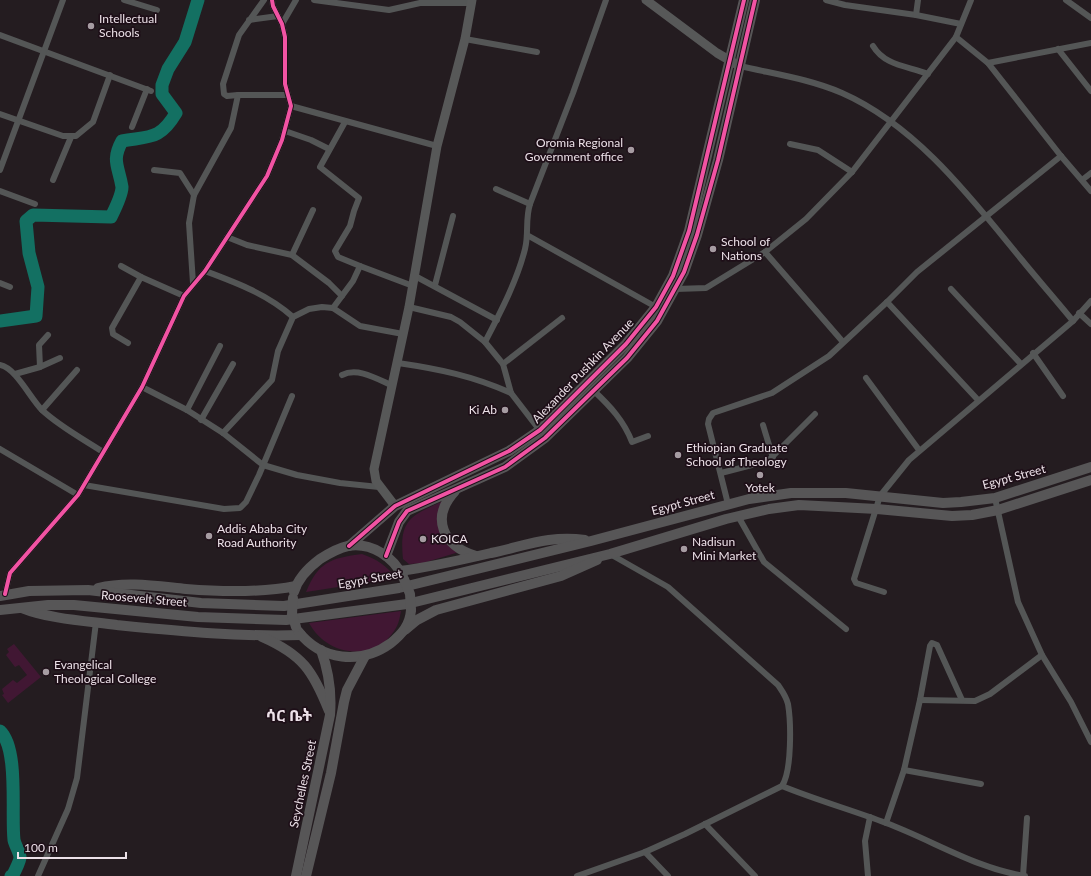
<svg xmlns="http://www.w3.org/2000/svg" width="1091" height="876" font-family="Lato,'Noto Sans Ethiopic',sans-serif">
  <rect width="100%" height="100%" fill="#241c20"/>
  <g fill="#411733">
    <path d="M443,501L439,510L459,552L423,563L409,564L403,559C399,520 410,516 443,501Z"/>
    <path d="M362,554C376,559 386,565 396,578L306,592C318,562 331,558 362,554Z"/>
    <path d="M401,611C400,616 399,622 397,626C378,663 328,658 309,623Z"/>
    <polygon points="14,644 41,677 8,703 2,695 4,694 2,689 13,680 17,683 27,675 19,665 15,667 6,655 9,652 7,649"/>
  </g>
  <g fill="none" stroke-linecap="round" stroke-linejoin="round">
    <g stroke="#137062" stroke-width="13">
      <path d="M0,321L36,316L38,287L29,253L26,221L33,215L111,217C115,209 122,195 122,187C119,167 111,161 122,141C150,136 160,140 176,113L162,94V85L168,69L185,42L198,0"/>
      <path d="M0,731C19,749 11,813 14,840C15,845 19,851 20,857C20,862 15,870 13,875L11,876"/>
    </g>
    <g stroke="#545656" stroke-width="6">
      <polyline points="124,0 157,10"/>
      <polyline points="314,0 389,10 420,3 471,3"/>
      <polyline points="826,0 845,5 916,15 961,24"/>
      <polyline points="971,0 956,37 988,63 1061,156 1091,191"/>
      <polyline points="1066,0 1091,18"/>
      <polyline points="916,15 918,0"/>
      <polyline points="249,20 278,16"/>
      <polyline points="282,24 296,0"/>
      <polyline points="0,35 151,91"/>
      <polyline points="465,39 537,52"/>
      <path d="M873,46C885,66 908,66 928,74"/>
      <polyline points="1058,49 1091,91"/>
      <polyline points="988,63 1091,43"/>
      <path d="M740,66C774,74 810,79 842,93C917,126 972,199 1022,260C1039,281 1056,300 1073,321"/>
      <polyline points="238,95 227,96 224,94 223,84 239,35 264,0"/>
      <polyline points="291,106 437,146"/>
      <polyline points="0,114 63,136 76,136 93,122 110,75"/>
      <polyline points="345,122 320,167 359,198 354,211 350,226 335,251 338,257 360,266"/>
      <polyline points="132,127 147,89"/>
      <polyline points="285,131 311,140 329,149"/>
      <polyline points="790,144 818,150 852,172"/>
      <polyline points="0,170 63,0"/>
      <polyline points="154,170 180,173 194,195"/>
      <polyline points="53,180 71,137"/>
      <polyline points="1082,180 1091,173"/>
      <polyline points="496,189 530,204"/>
      <polyline points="0,191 35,204"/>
      <polyline points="527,235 656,307"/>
      <polyline points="227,237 247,245 292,255 329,283 342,296"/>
      <polyline points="765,252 843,342"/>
      <polyline points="292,255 313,210"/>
      <polyline points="121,266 141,277"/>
      <path d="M205,271C237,283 267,294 293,317"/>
      <polyline points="415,276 497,320"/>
      <polyline points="0,283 10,287"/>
      <polyline points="193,283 189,223 194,195 231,128 238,95 286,95"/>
      <polyline points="435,285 453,216"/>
      <polyline points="676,289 706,288 765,252 806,219 852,172 956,37"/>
      <polyline points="951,289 1021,364"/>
      <polyline points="887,302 978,400"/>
      <polyline points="409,307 451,317 460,322 485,342 503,364 511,393 541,432"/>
      <polyline points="333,308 353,281 360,266 413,286"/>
      <polyline points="1079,313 1091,324"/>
      <path d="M485,342C500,313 517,281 525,249C529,234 525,219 530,204L573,93L606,0"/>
      <polyline points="128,343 113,334 112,328 141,277 184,296"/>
      <polyline points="1033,353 1063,396"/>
      <path d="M398,363C439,369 473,376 511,393"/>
      <polyline points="503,364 562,318"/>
      <path d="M0,365C16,368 30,398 42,410C59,426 83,439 103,452"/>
      <polyline points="40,367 60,358"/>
      <polyline points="15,374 40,367 39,345 48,335"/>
      <path d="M342,375C358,367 377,379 393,386"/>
      <polyline points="866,378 919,450"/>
      <polyline points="142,387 187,410 223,433 263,465 297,475 340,483 379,487"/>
      <path d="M594,391C610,406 624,421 632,442L648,436"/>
      <polyline points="42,410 77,370"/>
      <polyline points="187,410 220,346"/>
      <polyline points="201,420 233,364"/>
      <polyline points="763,425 773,458"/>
      <polyline points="223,433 272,380 278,351 293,317 309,309 322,307 333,308 360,326 403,334"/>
      <polyline points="0,449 78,495"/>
      <polyline points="721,473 768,461 815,414"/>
      <polyline points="84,485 224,509 240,508 246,502 259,475 292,396"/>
      <polyline points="995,498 1018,602 1042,655 1071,702 1091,742"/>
      <polyline points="728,504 708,424 709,419 713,413 772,393 829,356 887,302 917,272 1061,156"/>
      <polyline points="738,516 764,562 846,629"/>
      <polyline points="884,592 856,583 854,579 880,496 909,460 1073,321 1091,301"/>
      <polyline points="5,594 10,573 78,495 142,387 184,296 205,271 267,176 282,140 291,106 285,84 285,37 282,24 273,6 272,0"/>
      <polyline points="920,700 975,701 990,694 1042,655"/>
      <polyline points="904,770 981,784"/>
      <path d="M782,786C816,800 852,810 886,823C932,840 975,868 1025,876"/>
      <polyline points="886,823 904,770 920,700 930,646 932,643 937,645 962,700"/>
      <polyline points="705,824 755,876"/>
      <polyline points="645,852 668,876"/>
      <polyline points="38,876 68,809 77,778 96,622"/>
      <path d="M577,876L645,852L685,834L782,786C792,771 791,722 788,704C786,696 782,691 778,685L668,587L610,554"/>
      <polyline points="868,876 865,841 870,817"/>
      <polyline points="1023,876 1027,818"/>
    </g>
    <g stroke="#575858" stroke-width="9">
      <polyline points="646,0 717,53 736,64"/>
      <polyline points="395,506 376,481 374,469 409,307 437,146 465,39 472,0"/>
    </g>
    <g stroke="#575657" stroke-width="10">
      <path d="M455,491C430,518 443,546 476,556"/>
      <polyline points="349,546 395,506 509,451 540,430 626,344 656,307 673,276 689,231 744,0"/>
      <polyline points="386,556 399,522 407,511 505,467 545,438 627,358 657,321 684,272 697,235 718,160 755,0"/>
      <path d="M400,571C431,567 461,560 491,553C525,546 549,535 585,540"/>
      <path d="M98,588C127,581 156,586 186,589C223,592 260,593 296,586"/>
      <path d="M294,592C298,578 308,568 320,559C328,554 338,548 348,546C371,542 394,557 403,577"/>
      <polyline points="0,596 29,591 88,590 201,603 284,606 399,588 591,541 749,499 791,493 846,493 943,503 961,502 995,498 1091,467"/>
      <path d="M22,608C49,619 87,621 117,625C179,631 239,637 301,635"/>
      <polyline points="0,610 48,605 74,605 198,617 286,620 407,604 610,554 726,519 769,509 799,505 877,509 952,516 972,515 998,510 1091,480"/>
      <polyline points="405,630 417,620 436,610 561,576 597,560"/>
      <path d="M298,631C321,661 361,665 391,643C402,634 410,625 411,610"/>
      <path d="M262,637C303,655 313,671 329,711"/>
      <path d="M296,876L330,715C332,691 329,672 321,650"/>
      <polyline points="306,876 331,773 344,702 347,690 365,656"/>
    </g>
    <g stroke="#575657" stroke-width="10">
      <polyline points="404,579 410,594 411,610"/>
      <polyline points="293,598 292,614 296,627"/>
    </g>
    <defs>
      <g id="cycleway">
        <polyline points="349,546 395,506 509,451 540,430 626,344 656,307 673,276 689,231 744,0"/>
        <polyline points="386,556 399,522 407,511 505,467 545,438 627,358 657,321 684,272 697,235 718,160 755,0"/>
        <polyline points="5,594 10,573 78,495 142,387 184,296 205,271 267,176 282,140 291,106 285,84 285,37 282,24 273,6 272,0"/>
      </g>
    </defs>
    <use href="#cycleway" stroke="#1e0f18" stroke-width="6"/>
    <use href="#cycleway" stroke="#f153a3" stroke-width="4"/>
  </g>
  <g fill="#a69ca2" stroke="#1e0f18" stroke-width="1.5">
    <circle cx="91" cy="26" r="4"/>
    <circle cx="631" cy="150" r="4"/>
    <circle cx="713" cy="249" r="4"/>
    <circle cx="505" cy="410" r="4"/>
    <circle cx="678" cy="455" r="4"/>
    <circle cx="760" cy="475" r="4"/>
    <circle cx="209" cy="536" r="4"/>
    <circle cx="423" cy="539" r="4"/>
    <circle cx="684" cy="549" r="4"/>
    <circle cx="46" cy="672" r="4"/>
  </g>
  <g text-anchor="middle" stroke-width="3.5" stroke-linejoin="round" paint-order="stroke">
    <g font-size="12" fill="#ece1e8" stroke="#1e0f18" text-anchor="start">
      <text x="99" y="23">Intellectual<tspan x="99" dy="14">Schools</tspan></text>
      <text x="623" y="147" text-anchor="end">Oromia Regional<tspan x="623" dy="14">Government office</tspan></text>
      <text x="721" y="246">School of<tspan x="721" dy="14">Nations</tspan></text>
      <text x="497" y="414" text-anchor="end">Ki Ab</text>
      <text x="686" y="452">Ethiopian Graduate<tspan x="686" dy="14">School of Theology</tspan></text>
      <text x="760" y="492" text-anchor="middle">Yotek</text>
      <text x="217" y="533">Addis Ababa City<tspan x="217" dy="14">Road Authority</tspan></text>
      <text x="431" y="543">KOICA</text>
      <text x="692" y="546">Nadisun<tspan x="692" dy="14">Mini Market</tspan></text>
      <text x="54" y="669">Evangelical<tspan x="54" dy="14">Theological College</tspan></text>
    </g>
    <g font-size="12" fill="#ece1e8" stroke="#1e0f18">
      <text transform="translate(583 371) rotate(-46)" y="4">Alexander Pushkin Avenue</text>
      <text transform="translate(1014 477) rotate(-15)" y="4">Egypt Street</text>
      <text transform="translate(683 503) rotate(-15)" y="4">Egypt Street</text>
      <text transform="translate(370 579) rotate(-10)" y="4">Egypt Street</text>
      <text transform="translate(144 599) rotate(5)" y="4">Roosevelt Street</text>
      <text transform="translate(303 784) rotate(-78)" y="4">Seychelles Street</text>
    </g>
    <g font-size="16" font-weight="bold" fill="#ece1e8" stroke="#1e0f18">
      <text x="289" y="721">ሳር ቤት</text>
    </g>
  </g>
  <path d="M18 852v6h108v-6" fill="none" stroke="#ece1e8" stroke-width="2"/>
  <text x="24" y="852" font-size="12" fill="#ece1e8" stroke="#1e0f18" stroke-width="3" paint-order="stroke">100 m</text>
</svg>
